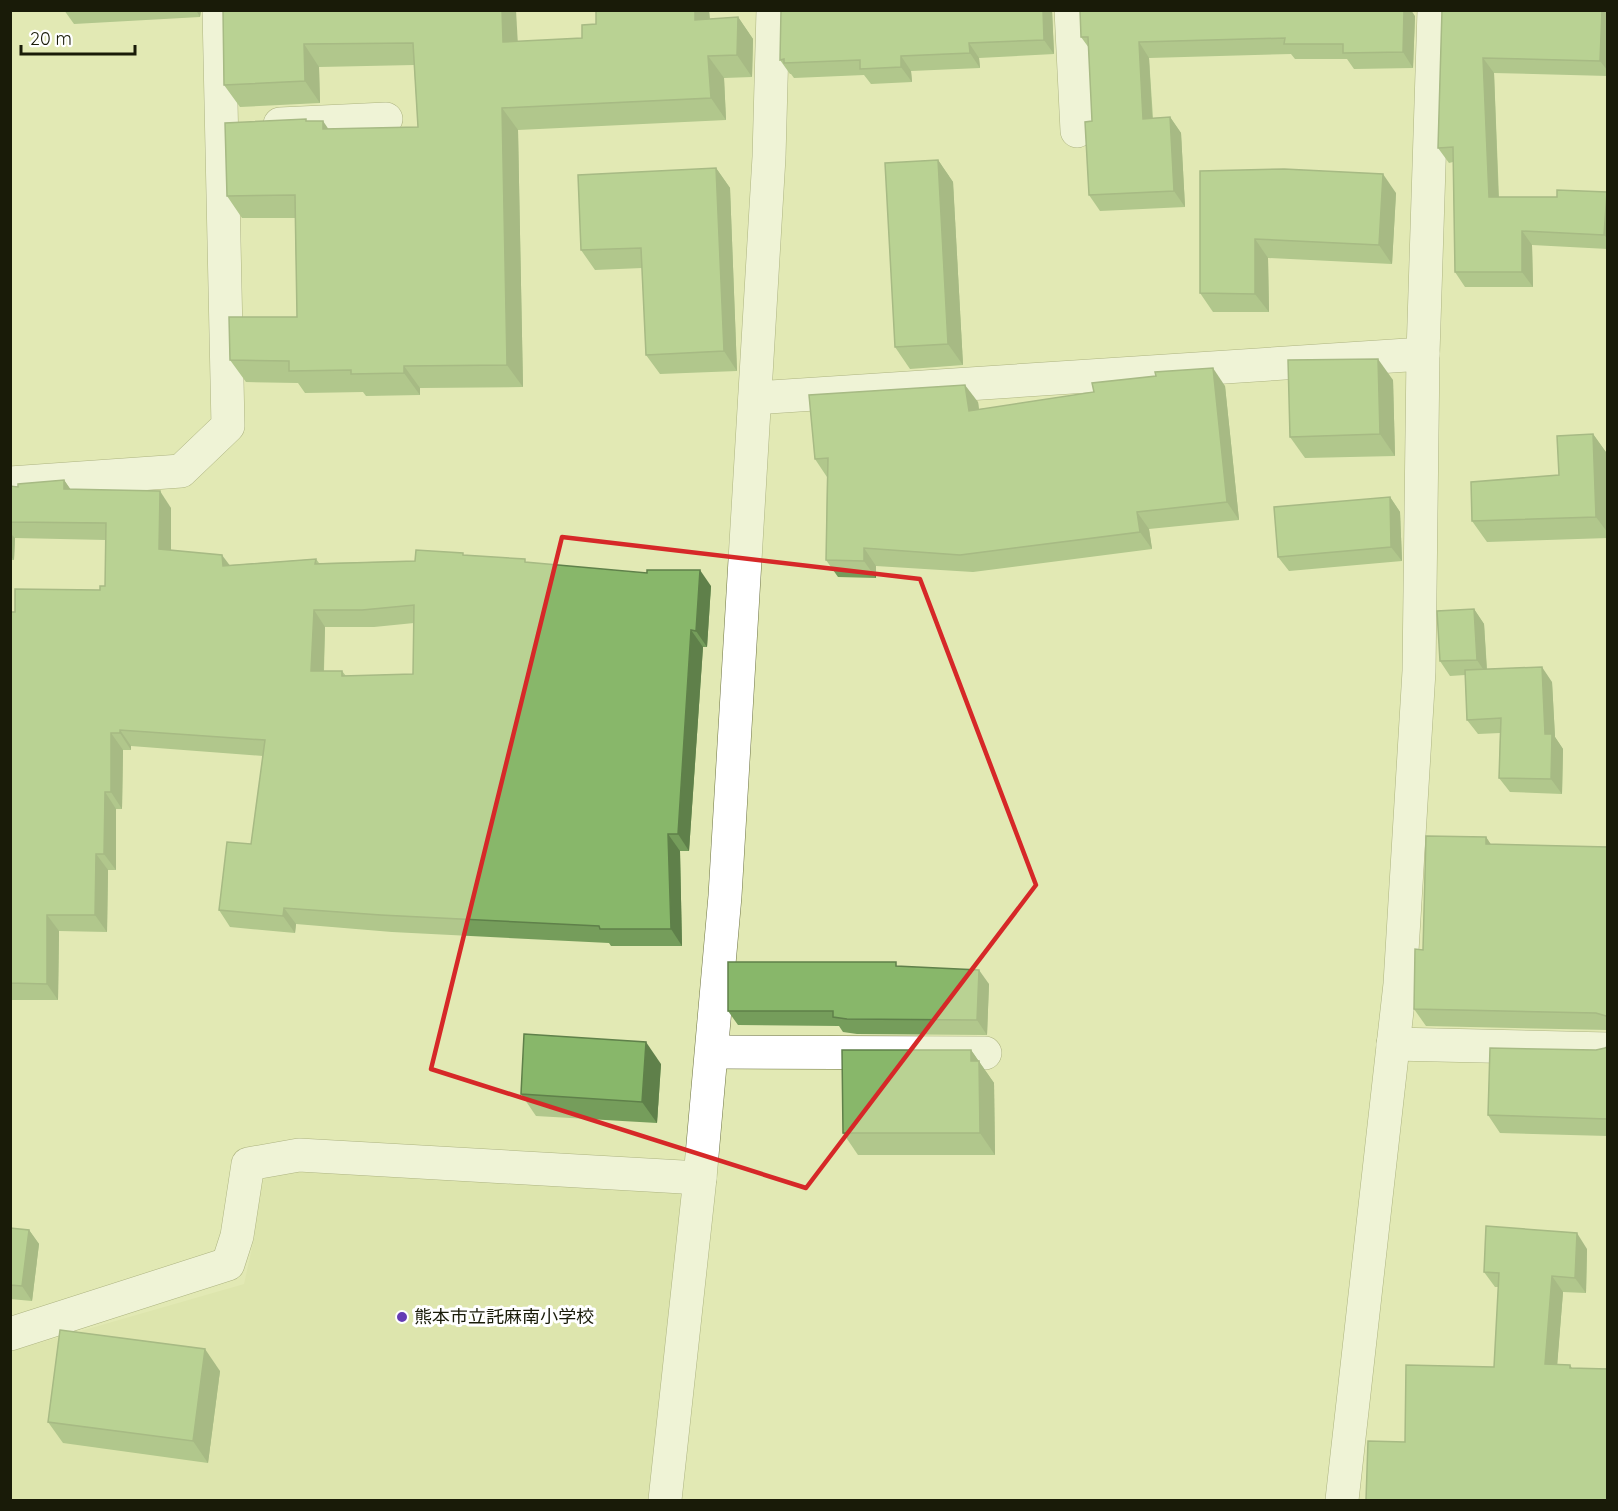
<svg xmlns="http://www.w3.org/2000/svg" width="1618" height="1511" font-family="Quicksand,'Noto Sans JP',sans-serif">
  <rect width="100%" height="100%" fill="#e2e9b4"/>
  <polygon fill="#d8e0a4" points="274,1171 684,1192 655,1500 11,1500 11,1351 244,1284 255,1234 251,1191"/>
  <g fill="none" stroke-linecap="round" stroke-linejoin="round">
    <defs>
      <g id="minor">
        <polyline points="1071,10 1077,131"/>
        <polyline points="280,124 386,119"/>
        <polyline points="755,398 1423,354"/>
        <polyline points="10,483 181,471 228,426 219,10"/>
        <polyline points="1393,1044 1608,1049"/>
        <polyline points="712,1052 985,1053"/>
        <polyline points="10,1334 228,1264 237,1236 248,1164 299,1155 700,1178"/>
        <polyline points="665,1500 700,1178 725,896 769,157 773,10"/>
        <polyline points="1342,1500 1400,984 1419,671 1423,354 1434,10"/>
      </g>
    </defs>
    <use href="#minor" stroke="#6d7342" stroke-width="34"/>
    <use href="#minor" stroke="#fff" stroke-width="33"/>
  </g>
  <g fill="#759d5b" fill-rule="evenodd">
    <polygon points="64,10 201,10 200,17 74,24"/>
    <polygon points="223,10 518,42 582,38 596,24 596,10 709,10 710,19 738,17 753,39 752,77 724,78 726,120 518,130 523,387 420,388 420,395 366,396 363,392 305,393 298,383 246,382 230,360 297,317 295,218 242,218 227,196 307,121 328,129 418,127 414,65 319,67 320,103 240,107 224,85"/>
    <polygon points="1052,10 1054,54 979,58 980,68 911,71 912,82 871,84 864,75 794,78 791,74 790,74 780,60"/>
    <polygon points="1442,10 1607,10 1608,11 1608,76 1494,73 1499,197 1557,197 1607,192 1608,193 1608,249 1532,245 1533,287 1465,287 1455,272 1453,162 1449,163 1438,148"/>
    <polygon points="1415,16 1413,68 1354,69 1347,59 1295,59 1291,54 1149,58 1153,118 1170,117 1181,133 1185,207 1100,211 1089,195 1092,121 1089,48 1081,37"/>
    <polygon points="938,160 953,182 963,365 910,369 895,347"/>
    <polygon points="716,168 730,188 737,371 660,374 646,355 642,268 595,270 581,250"/>
    <polygon points="1200,171 1396,193 1392,264 1268,258 1269,312 1213,312 1200,293"/>
    <polygon points="1393,380 1395,456 1305,458 1290,437"/>
    <polygon points="1225,386 1239,520 1149,529 1152,549 973,572 876,566 876,578 838,577 826,560 827,477 815,459 978,402 979,409"/>
    <polygon points="1593,434 1608,455 1608,538 1487,542 1472,521 1559,475"/>
    <path d="M64,480L70,489L171,508V550L230,565L316,559L319,563L415,561L465,555L711,586L707,647H703L689,851H680L682,946H611L609,943L392,932L296,924L295,933L230,927L219,910L251,844L263,756L131,746V750H123L122,809H116V870H108L107,932L59,931L58,1000H10V612H15L100,590L105,586L106,540L15,538L14,560H10V486L18,487ZM414,623L413,674L346,676L342,671H324L325,627H374Z"/>
    <polygon points="1390,497 1400,512 1402,561 1289,571 1278,557"/>
    <polygon points="1474,609 1484,624 1487,669 1552,682 1555,737 1563,749 1562,794 1510,792 1499,778 1500,733 1478,734 1467,720 1465,675 1450,676 1440,661"/>
    <polygon points="1486,837 1491,845 1608,847 1608,1030 1426,1026 1414,1009 1423,950"/>
    <polygon points="899,966 989,984 987,1035 857,1034 843,1032 839,1026 738,1025 728,1011"/>
    <polygon points="1608,1046 1608,1136 1500,1133 1488,1115 1596,1050 1605,1048"/>
    <polygon points="971,1050 994,1083 995,1155 858,1155 843,1133"/>
    <polygon points="661,1064 657,1123 536,1116 521,1094"/>
    <polygon points="10,1228 29,1230 39,1244 32,1301 10,1299"/>
    <polygon points="1587,1249 1586,1293 1563,1292 1557,1365 1570,1365 1572,1368 1405,1442 1494,1367 1499,1287 1495,1287 1484,1272"/>
    <polygon points="220,1371 208,1463 63,1443 48,1422"/>
  </g>
  <g fill="#5f804a">
    <polygon points="196,10 201,10 200,17"/>
    <polygon points="502,10 516,10 519,64 503,42"/>
    <polygon points="695,10 709,10 711,42 695,20"/>
    <polygon points="1043,10 1052,10 1054,54 1044,40"/>
    <polygon points="1404,10 1411,10 1415,16 1413,68 1403,52"/>
    <polygon points="1602,10 1608,11 1608,71 1600,61"/>
    <polygon points="738,17 753,39 752,77 737,55"/>
    <polygon points="1139,42 1149,58 1153,134 1143,119"/>
    <polygon points="969,43 979,58 980,68 970,53"/>
    <polygon points="304,44 319,67 320,103 305,81"/>
    <polygon points="708,56 724,78 726,120 711,98"/>
    <polygon points="901,56 911,71 912,82 901,67"/>
    <polygon points="1483,58 1494,73 1499,212 1489,197"/>
    <polygon points="502,108 518,130 523,387 507,365"/>
    <polygon points="1170,117 1181,133 1185,207 1174,191"/>
    <polygon points="323,121 338,143 323,129"/>
    <polygon points="938,160 953,182 963,365 948,344"/>
    <polygon points="716,168 730,188 737,371 724,351"/>
    <polygon points="1383,174 1396,193 1392,264 1379,245"/>
    <polygon points="1607,192 1608,193 1608,239 1604,235"/>
    <polygon points="1522,231 1532,245 1533,287 1522,272"/>
    <polygon points="1255,239 1268,258 1269,312 1255,294"/>
    <polygon points="1378,359 1393,380 1395,456 1380,434"/>
    <polygon points="404,366 420,388 420,395 404,373"/>
    <polygon points="1213,368 1225,386 1239,520 1227,502"/>
    <polygon points="965,385 978,402 981,428 969,411"/>
    <polygon points="1593,434 1608,455 1608,533 1596,517"/>
    <polygon points="64,480 76,497 64,489"/>
    <polygon points="160,491 171,508 171,565 159,549"/>
    <polygon points="1390,497 1400,512 1402,561 1391,547"/>
    <polygon points="1137,512 1149,529 1152,549 1140,532"/>
    <polygon points="10,533 15,538 14,560 10,555"/>
    <polygon points="864,548 876,566 876,578 864,561"/>
    <polygon points="222,555 234,571 223,566"/>
    <polygon points="700,570 711,586 707,647 696,631"/>
    <polygon points="1474,609 1484,624 1487,675 1477,660"/>
    <polygon points="314,610 325,627 323,688 311,671"/>
    <polygon points="691,630 703,647 689,851 678,834"/>
    <polygon points="1542,667 1552,682 1555,737 1563,749 1562,794 1551,779 1545,734"/>
    <polygon points="120,730 131,746 131,750 120,733"/>
    <polygon points="111,733 123,750 122,809 111,792"/>
    <polygon points="105,792 116,809 116,870 104,854"/>
    <polygon points="668,834 680,851 682,946 671,929"/>
    <polygon points="1486,837 1498,855 1486,844"/>
    <polygon points="96,854 108,870 107,932 95,915"/>
    <polygon points="284,908 296,924 295,933 283,916"/>
    <polygon points="47,915 59,931 58,1000 47,984"/>
    <polygon points="979,970 989,984 987,1035 977,1020"/>
    <polygon points="646,1042 661,1064 657,1123 642,1102"/>
    <polygon points="971,1050 994,1083 995,1155 980,1133 971,1061"/>
    <polygon points="29,1230 39,1244 32,1301 22,1286"/>
    <polygon points="1577,1233 1587,1249 1586,1293 1575,1278"/>
    <polygon points="1552,1276 1563,1292 1556,1380 1545,1364"/>
    <polygon points="205,1349 220,1371 208,1463 193,1441"/>
  </g>
  <g fill="#88b76a" stroke="#5f804a" stroke-width="1.5" fill-rule="evenodd">
    <polygon points="223,10 502,10 503,42 582,38 582,25 596,24 596,10 695,10 695,20 738,17 737,55 708,56 711,98 502,108 507,365 404,366 404,373 351,374 351,370 289,371 289,361 230,360 229,317 297,317 295,195 227,196 225,123 306,119 306,121 323,121 323,129 418,127 413,43 304,44 305,81 224,85"/>
    <polygon points="781,10 1043,10 1044,40 969,43 970,53 901,56 901,67 860,69 860,60 784,63 784,59 780,60"/>
    <polygon points="1080,10 1404,10 1403,52 1343,53 1343,44 1284,44 1285,38 1139,42 1143,119 1170,117 1174,191 1089,195 1085,122 1092,121 1088,37 1081,37"/>
    <polygon points="1442,10 1602,10 1600,61 1483,58 1489,197 1557,197 1557,190 1607,192 1604,235 1522,231 1522,272 1455,272 1453,147 1438,148"/>
    <polygon points="938,160 948,344 895,347 885,163"/>
    <polygon points="716,168 724,351 646,355 641,248 581,250 578,175"/>
    <polygon points="1284,169 1383,174 1379,245 1255,239 1255,294 1200,293 1200,171"/>
    <polygon points="1378,359 1380,434 1290,437 1288,360"/>
    <polygon points="1213,368 1227,502 1137,512 1140,532 960,555 864,548 864,561 826,560 828,458 815,459 809,395 965,385 969,411 1094,392 1092,383 1156,376 1155,372"/>
    <polygon points="1593,434 1596,517 1472,521 1471,482 1559,475 1557,436"/>
    <path d="M64,480V489L160,491L159,549L222,555L223,566L316,559L315,564L415,561L416,550L463,553V555L525,559V562L647,573V570H700L696,631L691,630L678,834H668L671,929H600L599,926L381,915L284,908L283,916L219,910L227,842L251,844L265,740L120,730V733H111V792H105L104,854H96L95,915H47V984L10,983V612H15V589L100,590V586H105L106,523L10,522V486L18,487V484ZM414,605L413,674L342,676V671H311L314,610H362Z"/>
    <polygon points="1390,497 1391,547 1278,557 1274,507"/>
    <polygon points="1474,609 1477,660 1440,661 1437,611"/>
    <polygon points="1542,667 1545,734 1552,734 1551,779 1499,778 1501,718 1467,720 1465,670"/>
    <polygon points="1426,836 1486,837 1486,844 1608,847 1608,1017 1606,1016 1596,1013 1414,1009 1415,949 1423,950"/>
    <polygon points="728,962 896,962 896,966 979,970 977,1020 847,1019 833,1017 833,1011 728,1011"/>
    <polygon points="524,1034 646,1042 642,1102 521,1094"/>
    <polygon points="1608,1046 1608,1119 1488,1115 1490,1048 1596,1050 1605,1048"/>
    <polygon points="842,1050 971,1050 971,1061 979,1061 980,1133 843,1133"/>
    <polygon points="1486,1226 1577,1233 1575,1278 1552,1276 1545,1364 1570,1365 1570,1368 1608,1369 1608,1500 1366,1500 1368,1441 1405,1442 1406,1365 1494,1367 1499,1273 1484,1272"/>
    <polygon points="10,1228 29,1230 22,1286 10,1285"/>
    <polygon points="60,1330 205,1349 193,1441 48,1422"/>
  </g>
  <path d="M0 0H1618V1511H0ZM562,537L920,579L1036,885L806,1188L431,1069Z" fill="#e2e9b4" fill-opacity=".55" fill-rule="evenodd"/>
  <path fill="none" stroke="#d62828" stroke-width="4.5" stroke-linejoin="round" d="M562,537L920,579L1036,885L806,1188L431,1069Z"/>
  <circle fill="#653cb4" stroke="#fff" stroke-width="2" cx="402" cy="1317" r="6"/>
  <g text-anchor="middle" stroke-width="6" stroke-linejoin="round" paint-order="stroke">
    <g font-size="18" fill="#191b08" stroke="#fff" text-anchor="start">
      <text x="414" y="1323">熊本市立託麻南小学校</text>
    </g>
  </g>
  <rect width="1618" height="1511" fill="none" stroke="#191b08" stroke-width="24"/>
  <path d="M21 45v9h114v-9" fill="none" stroke="#191b08" stroke-width="3"/>
  <text x="30" y="45" font-size="18" fill="#191b08" stroke="#ffffff" stroke-width="4.5" paint-order="stroke">20 m</text>
</svg>
